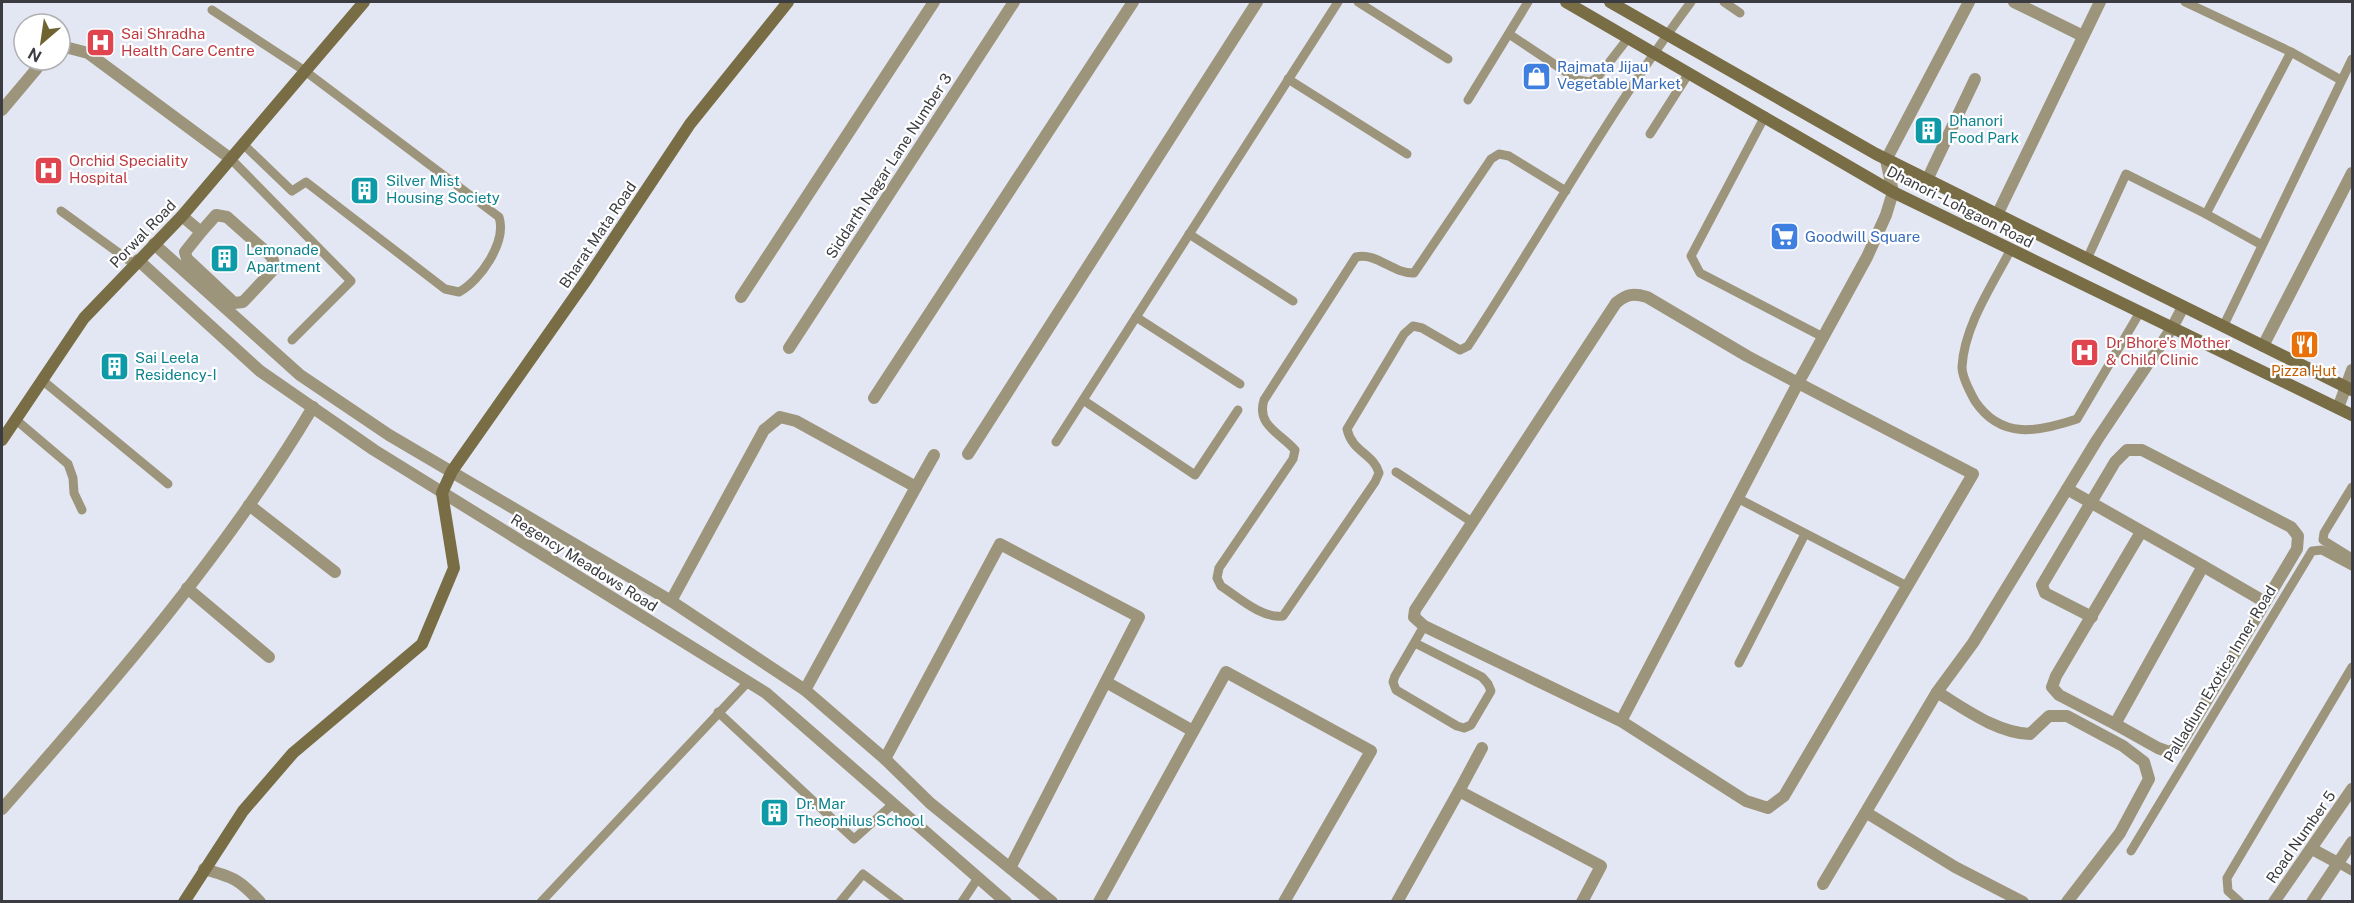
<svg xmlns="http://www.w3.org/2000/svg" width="2354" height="903" font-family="'Public Sans',sans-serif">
  <rect width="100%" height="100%" fill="#e3e7f3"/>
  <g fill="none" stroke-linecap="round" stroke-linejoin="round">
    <g stroke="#9d957b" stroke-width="9">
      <polyline points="1358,2 1448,59"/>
      <polyline points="1724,2 1740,13"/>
      <polyline points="2185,2 2291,52 2341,80"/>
      <path d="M212,10L305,71L499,217C507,242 480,281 459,292L445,289L306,182L292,191L243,144"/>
      <polyline points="1509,34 1578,80 1590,82 1597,78 1629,37"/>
      <polyline points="1288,79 1407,154"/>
      <polyline points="1468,100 1528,2"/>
      <polyline points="1765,116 1691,256 1700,273 1823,337"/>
      <polyline points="1650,134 1689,73"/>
      <polyline points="231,159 351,281 292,340"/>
      <path d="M1566,191L1509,156L1499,154L1491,159L1414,273C1393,274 1377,252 1356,257L1264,400C1256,425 1280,433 1295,450L1293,459L1219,568L1217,578L1221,586C1238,597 1262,619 1283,616L1375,482L1379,473C1374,454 1352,452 1347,429L1404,334L1413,326L1422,328L1460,350L1468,346C1543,232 1609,112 1691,2"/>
      <polyline points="61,211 134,264"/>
      <polyline points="2206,214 2262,245"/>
      <polyline points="1189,234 1293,301"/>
      <path d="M2011,249C1993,284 1964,326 1962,367C1962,377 1970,392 1975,401C2001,440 2038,432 2077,419L2140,312"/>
      <polyline points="2087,259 2126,174 2206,214 2291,52"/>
      <polyline points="1136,317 1240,384"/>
      <polyline points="2223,327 2352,59"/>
      <polyline points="42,380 168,484"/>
      <polyline points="1083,400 1195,475 1238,410"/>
      <polyline points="15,419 68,464 73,478 74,493 82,510"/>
      <polyline points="1056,442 1338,2"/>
      <polyline points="1396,472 1472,522"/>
      <polyline points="2352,487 2324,533 2323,540 2352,558"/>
      <polyline points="1739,499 1907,586"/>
      <polyline points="1415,643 1482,677 1488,684 1491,691 1471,725 1464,728 1457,726 1396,690 1393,682 1395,676 1424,626"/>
      <polyline points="1739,663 1805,534"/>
      <polyline points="718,712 854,839 893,804"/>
      <polyline points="2131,851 2312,551 2322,550 2352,566"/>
      <polyline points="2338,863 2352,871"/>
      <polyline points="541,902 748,682"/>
      <polyline points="840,902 863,874 900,902"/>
      <polyline points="962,902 978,878"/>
      <polyline points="2240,902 2228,891 2227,878 2352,667"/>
    </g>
    <g stroke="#9d957b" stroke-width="12">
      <polyline points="2014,2 2083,36"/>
      <polyline points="60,49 65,47 88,53 231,159"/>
      <polyline points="2,110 44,60"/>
      <polyline points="1927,180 1975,79"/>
      <polyline points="1997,215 2100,2"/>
      <polyline points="182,216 201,232 216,215 227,217 272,257 275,268 243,302 234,303 187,259 185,252 201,232"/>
      <polyline points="154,244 300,375 389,435 671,601 805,690 885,759 930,803 1052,902"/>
      <polyline points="138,260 260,371 374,450 766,693 1006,902"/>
      <polyline points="741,297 934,2"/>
      <polyline points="2263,346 2352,173"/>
      <polyline points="789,348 1014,2"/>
      <polyline points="874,398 1133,2"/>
      <polyline points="2338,408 2352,370"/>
      <polyline points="968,454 1257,2"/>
      <polyline points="916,487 934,455"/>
      <polyline points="2067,489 2203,566 2115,724 2059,695 2052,687 2056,676 2141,532"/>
      <polyline points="249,505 335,572"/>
      <polyline points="2203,566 2265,602"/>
      <polyline points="187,588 269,657"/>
      <polyline points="671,601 764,430 780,417 796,421 916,487 805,690"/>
      <polyline points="2092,617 2045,593 2042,585 2115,462 2127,450 2142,450 2291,527 2298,536 2297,549 2179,747 2169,752 2158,748 2115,724"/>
      <polyline points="1106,682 1193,731"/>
      <path d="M1937,692C1965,709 1997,733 2030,734L2049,716H2067L2123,746L2144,762L2149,779L2120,833L2067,902"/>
      <path d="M1621,721L1746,801L1768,808L1784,796L1973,474L1798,383L1621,721L1424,626L1414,617L1415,610L1616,303C1627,294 1633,293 1647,297L1747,356L1798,383L1867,257L1886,215L1893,192L1886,160L1969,2"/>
      <polyline points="885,759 1000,544 1139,617 1010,868"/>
      <polyline points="1459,791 1482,748"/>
      <path d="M2,809C113,683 226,553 313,407"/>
      <polyline points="1867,813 1955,867 2023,902"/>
      <polyline points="2312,849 2338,863"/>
      <path d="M204,869C233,877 239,879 260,902"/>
      <polyline points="1823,884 1937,692 1973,643 2097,440 2172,328 2183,307"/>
      <polyline points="1099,902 1226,672 1371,751 1284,902"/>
      <polyline points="1397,902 1459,791 1601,866 1582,902"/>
      <polyline points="2274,902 2352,789"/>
      <polyline points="2312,902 2352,842"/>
    </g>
    <g stroke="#796d46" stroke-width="12">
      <polyline points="1566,2 1893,192 2352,415"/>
      <polyline points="1610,2 1876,154 2352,390"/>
      <polyline points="2,440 84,318 182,216 364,2"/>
      <polyline points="184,902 243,811 293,753 422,644 454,568 442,493 452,471 587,279 690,124 788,2"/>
    </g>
  </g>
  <defs>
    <symbol id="hospital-square" viewBox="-11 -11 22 22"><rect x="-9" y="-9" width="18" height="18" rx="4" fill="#e0444e" stroke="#fff"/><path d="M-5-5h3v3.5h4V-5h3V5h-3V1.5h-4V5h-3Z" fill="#fff"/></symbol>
    <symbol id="shop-square" viewBox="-11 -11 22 22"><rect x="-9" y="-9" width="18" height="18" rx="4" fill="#3f7fe0" stroke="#fff"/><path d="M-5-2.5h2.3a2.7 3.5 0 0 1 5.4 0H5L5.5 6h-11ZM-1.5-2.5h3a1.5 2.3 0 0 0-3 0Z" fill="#fff"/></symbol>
    <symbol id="building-square" viewBox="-11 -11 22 22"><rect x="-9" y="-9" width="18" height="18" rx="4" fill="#0f9aa8" stroke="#fff"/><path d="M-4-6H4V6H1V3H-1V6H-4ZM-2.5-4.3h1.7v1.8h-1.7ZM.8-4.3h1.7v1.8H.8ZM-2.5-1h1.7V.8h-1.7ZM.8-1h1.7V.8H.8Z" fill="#fff"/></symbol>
    <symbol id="supermarket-square" viewBox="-11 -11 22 22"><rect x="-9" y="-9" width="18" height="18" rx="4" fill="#3f7fe0" stroke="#fff"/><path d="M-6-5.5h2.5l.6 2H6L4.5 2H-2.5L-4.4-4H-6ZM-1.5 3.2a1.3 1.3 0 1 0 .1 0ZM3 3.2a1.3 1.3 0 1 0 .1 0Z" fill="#fff"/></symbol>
    <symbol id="restaurant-square" viewBox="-11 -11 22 22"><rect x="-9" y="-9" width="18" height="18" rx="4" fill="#e8710a" stroke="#fff"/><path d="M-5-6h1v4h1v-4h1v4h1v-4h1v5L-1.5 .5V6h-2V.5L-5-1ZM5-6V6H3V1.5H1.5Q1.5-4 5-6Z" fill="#fff"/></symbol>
  </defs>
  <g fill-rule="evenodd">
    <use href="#hospital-square" x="84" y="26" width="33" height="33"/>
    <use href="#shop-square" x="1520" y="60" width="33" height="33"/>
    <use href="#building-square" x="1912" y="114" width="33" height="33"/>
    <use href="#hospital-square" x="32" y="154" width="33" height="33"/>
    <use href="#building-square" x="348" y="174" width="33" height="33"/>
    <use href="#supermarket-square" x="1768" y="220" width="33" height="33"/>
    <use href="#building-square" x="208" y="242" width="33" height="33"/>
    <use href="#restaurant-square" x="2288" y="328" width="33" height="33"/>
    <use href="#hospital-square" x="2068" y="336" width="33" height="33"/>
    <use href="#building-square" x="98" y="350" width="33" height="33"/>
    <use href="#building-square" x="758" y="796" width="33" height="33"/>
  </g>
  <g text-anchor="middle" stroke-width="4.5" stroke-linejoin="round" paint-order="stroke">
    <g font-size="15" fill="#be3a42" stroke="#fff" text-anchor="start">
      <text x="121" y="39">Sai Shradha<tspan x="121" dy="17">Health Care Centre</tspan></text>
      <text x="69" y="166">Orchid Speciality<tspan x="69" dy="17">Hospital</tspan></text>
      <text x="2106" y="348">Dr Bhore's Mother<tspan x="2106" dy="17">&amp; Child Clinic</tspan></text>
    </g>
    <g font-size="15" fill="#366cbe" stroke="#fff" text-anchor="start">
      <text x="1557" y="72">Rajmata Jijau<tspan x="1557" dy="17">Vegetable Market</tspan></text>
      <text x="1805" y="242">Goodwill Square</text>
    </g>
    <g font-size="15" fill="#0d838f" stroke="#fff" text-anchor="start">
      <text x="1949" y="126">Dhanori<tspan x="1949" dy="17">Food Park</tspan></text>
      <text x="386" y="186">Silver Mist<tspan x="386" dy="17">Housing Society</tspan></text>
      <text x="246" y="255">Lemonade<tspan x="246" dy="17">Apartment</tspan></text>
      <text x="135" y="363">Sai Leela<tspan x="135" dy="17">Residency-I</tspan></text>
      <text x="796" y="809">Dr. Mar<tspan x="796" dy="17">Theophilus School</tspan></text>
    </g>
    <g font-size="15" fill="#3b3c41" stroke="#fff">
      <text transform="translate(889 166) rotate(-57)" y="5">Siddarth Nagar Lane Number 3</text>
      <text transform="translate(1960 207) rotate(27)" y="5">Dhanori - Lohgaon Road</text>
      <text transform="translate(143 234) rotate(-46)" y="5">Porwal Road</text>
      <text transform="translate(598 235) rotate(-56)" y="5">Bharat Mata Road</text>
      <text transform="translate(584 563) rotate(32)" y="5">Regency Meadows Road</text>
      <text transform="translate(2220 674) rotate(-59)" y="5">Palladium Exotica Inner Road</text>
      <text transform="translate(2301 837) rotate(-55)" y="5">Road Number 5</text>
    </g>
    <g font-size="15" fill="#c56008" stroke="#fff">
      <text x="2304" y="376">Pizza Hut</text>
    </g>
  </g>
  <rect width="2354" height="903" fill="none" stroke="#3b3c41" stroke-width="6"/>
  <g transform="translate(42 42) rotate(209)"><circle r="28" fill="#ffffff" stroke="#b1b1b3" stroke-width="1.5"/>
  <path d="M0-4.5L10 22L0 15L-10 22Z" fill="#6f6431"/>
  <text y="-9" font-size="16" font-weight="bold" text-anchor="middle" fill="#3b3c41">N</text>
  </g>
</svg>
